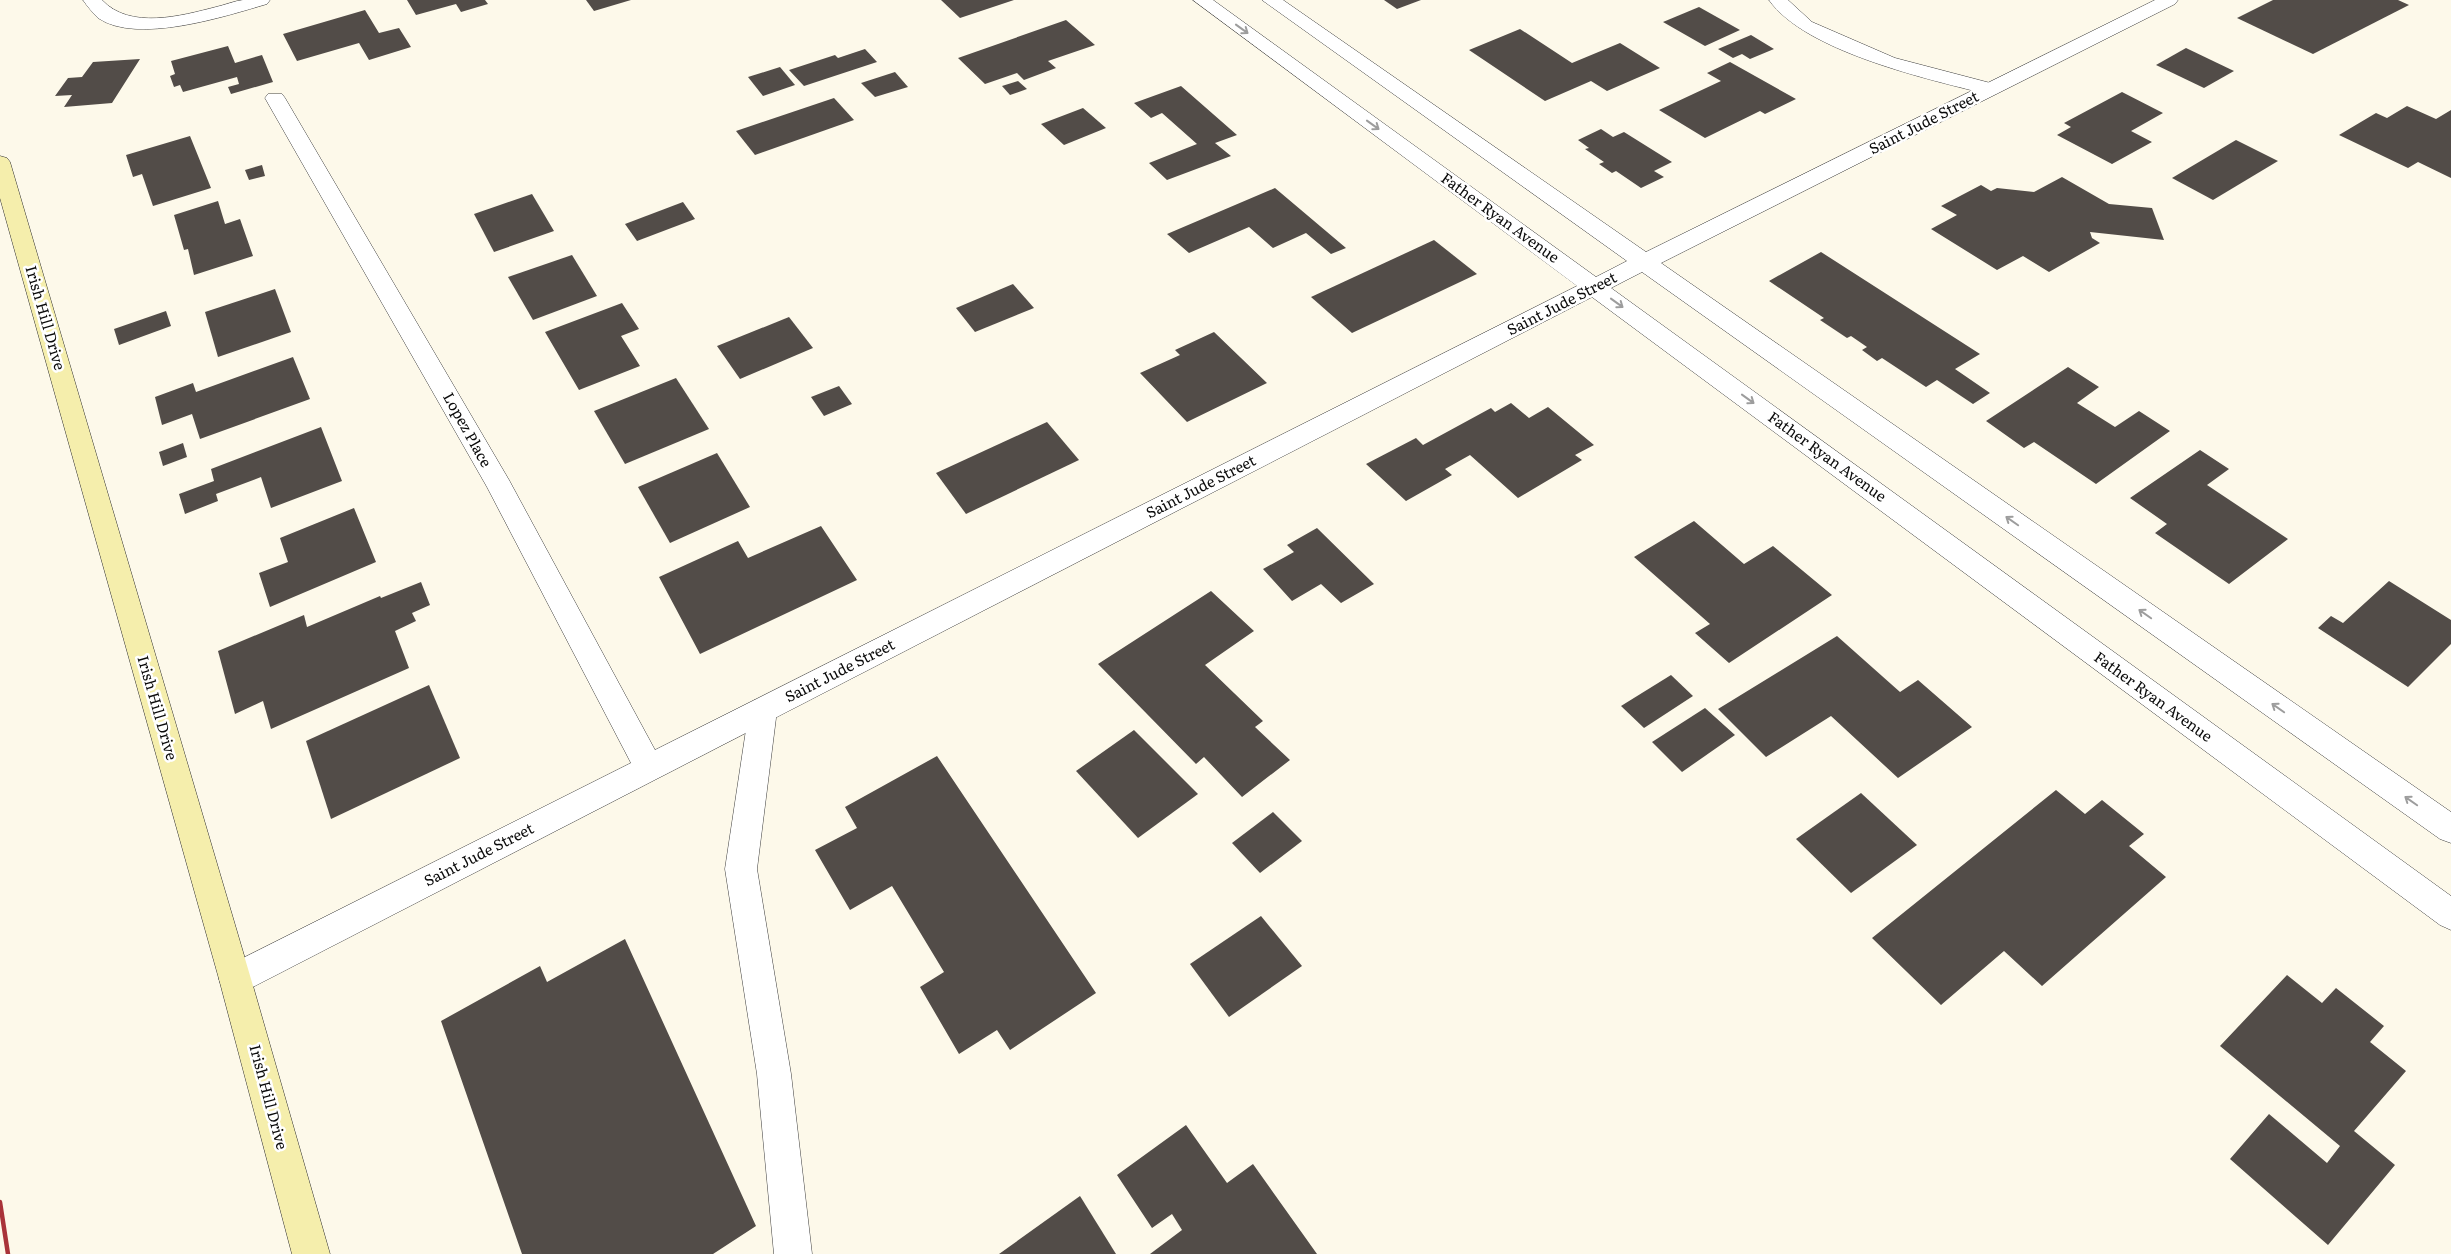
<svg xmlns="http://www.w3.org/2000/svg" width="2451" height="1254" font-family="Literata,serif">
  <rect width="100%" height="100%" fill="#fdf9ea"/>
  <g fill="#524c48">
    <polygon points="407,0 485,0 488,4 461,12 456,4 416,15"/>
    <polygon points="586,0 631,0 594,11"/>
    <polygon points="941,0 1014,0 960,18"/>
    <polygon points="1384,0 1421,0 1397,9"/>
    <polygon points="2273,0 2398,0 2409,5 2313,54 2237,18"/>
    <polygon points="1699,7 1740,30 1705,46 1663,22"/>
    <polygon points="365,10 379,33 399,28 411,47 369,60 359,43 297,61 283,34"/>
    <polygon points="1066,20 1095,45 1048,61 1056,68 1024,80 1017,73 985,84 958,58"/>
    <polygon points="1520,29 1572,63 1620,43 1660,68 1607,91 1591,81 1545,101 1469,50"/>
    <polygon points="1751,35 1774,49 1750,59 1742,54 1733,58 1718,49"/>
    <polygon points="228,46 235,63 262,55 273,82 231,94 228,87 239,84 237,77 183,92 180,85 174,87 170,76 175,74 171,61"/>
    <polygon points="2186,48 2234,71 2204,88 2156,65"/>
    <polygon points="865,49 877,62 804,86 789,70 835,55 838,58"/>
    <polygon points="140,59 112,103 64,107 72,95 55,96 68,78 82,77 93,62"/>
    <polygon points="1730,62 1796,99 1765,114 1760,111 1705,138 1659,110 1721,81 1707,73"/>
    <polygon points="780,67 795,85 763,96 748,77"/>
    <polygon points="895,72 908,87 875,97 861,83"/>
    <polygon points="1018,81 1027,89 1010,95 1002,86"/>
    <polygon points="1181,86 1237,135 1215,143 1231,156 1167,180 1149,163 1197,144 1162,113 1151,118 1134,103"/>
    <polygon points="2122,92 2163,113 2131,131 2152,142 2112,164 2057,135 2071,127 2064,123"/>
    <polygon points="834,98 854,120 755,155 736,131"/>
    <polygon points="2407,106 2436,119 2451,110 2451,178 2418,162 2408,168 2339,135 2376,113 2387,118"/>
    <polygon points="1083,108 1106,128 1064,145 1041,124"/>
    <polygon points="1601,129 1613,137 1624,132 1672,162 1654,171 1664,177 1641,188 1616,171 1612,173 1599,164 1604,162 1585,149 1589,148 1578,140"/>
    <polygon points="190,136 211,188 153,206 142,174 133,177 126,155"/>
    <polygon points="2236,140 2278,161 2213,200 2172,178"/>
    <polygon points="262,165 265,176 249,180 245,170"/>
    <polygon points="2062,177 2109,204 2152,208 2164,240 2090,232 2092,238 2100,243 2049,272 2023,256 1997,270 1931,229 1957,215 1941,206 1981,185 1991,191 1997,188 2034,192"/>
    <polygon points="1275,188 1346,248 1331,254 1306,233 1273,248 1249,227 1189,253 1167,234"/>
    <polygon points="532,194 554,231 494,252 474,214"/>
    <polygon points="218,201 225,224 240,219 253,256 194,275 188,249 184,250 174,215"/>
    <polygon points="683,202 695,219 637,241 625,224"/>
    <polygon points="1434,240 1477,274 1352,333 1311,297"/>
    <polygon points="1821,252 1980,354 1955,369 1990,393 1973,404 1937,380 1926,387 1882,358 1877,361 1862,350 1867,347 1851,336 1847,338 1820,320 1824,318 1769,281"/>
    <polygon points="572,255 597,296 533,320 508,277"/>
    <polygon points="1013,284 1034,308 975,332 956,308"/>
    <polygon points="275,289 291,332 218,357 205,312"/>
    <polygon points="622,303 639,329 621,336 640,366 579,390 545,332"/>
    <polygon points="166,311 171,326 119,345 114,329"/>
    <polygon points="789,317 813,348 740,379 717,346"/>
    <polygon points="1214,332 1267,383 1187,422 1140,373 1180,355 1175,350"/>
    <polygon points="293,357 310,399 200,439 192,414 162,425 155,397 193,383 196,392"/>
    <polygon points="2068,367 2099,387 2077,403 2115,427 2139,411 2170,431 2096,484 2034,442 2024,448 1986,421"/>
    <polygon points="676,378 709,429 625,464 594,411"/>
    <polygon points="839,386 852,404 824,416 811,397"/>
    <polygon points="1511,403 1529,418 1548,407 1594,445 1575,455 1582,460 1518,498 1470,455 1445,469 1452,475 1406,501 1366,464 1416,438 1423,445 1491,408 1495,412"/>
    <polygon points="1047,422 1079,460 966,514 936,473"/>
    <polygon points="321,427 342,481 271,508 261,477 216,494 218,501 185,514 179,494 214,481 211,469"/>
    <polygon points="183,443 187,457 163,466 159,452"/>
    <polygon points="2200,450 2229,469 2207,485 2288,539 2229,584 2155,533 2167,524 2130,498"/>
    <polygon points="717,453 750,507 670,543 638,487"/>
    <polygon points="354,508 376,562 270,607 259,573 288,562 280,538"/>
    <polygon points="1694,521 1744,564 1773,546 1832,595 1729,663 1695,633 1710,624 1634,557"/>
    <polygon points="821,526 857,580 700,654 659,577 738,541 748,558"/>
    <polygon points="1317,528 1374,584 1341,603 1321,584 1292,601 1263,569 1294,552 1287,545"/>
    <polygon points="2389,581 2451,620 2451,644 2408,687 2318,628 2331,616 2343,623"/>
    <polygon points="421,582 430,605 412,613 416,621 395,631 409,668 271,729 263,701 235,714 218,651 304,615 307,627 380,596 381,598"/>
    <polygon points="1211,591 1254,631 1205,665 1263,721 1255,727 1290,760 1242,797 1204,757 1196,764 1098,664"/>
    <polygon points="1837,636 1900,692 1918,680 1972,727 1898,778 1831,716 1766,757 1718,709"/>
    <polygon points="1671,675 1693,696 1644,728 1621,706"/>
    <polygon points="429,685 460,758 331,819 306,741"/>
    <polygon points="1705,708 1735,735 1682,772 1652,742"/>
    <polygon points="1134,730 1198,794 1138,838 1076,771"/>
    <polygon points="937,756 1096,993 1010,1050 997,1030 959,1054 920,987 944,972 892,886 850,910 815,850 857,828 845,807"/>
    <polygon points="2056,790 2085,814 2102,800 2144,834 2129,846 2166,877 2042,986 2004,951 1941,1005 1872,938"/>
    <polygon points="1861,793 1917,845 1851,893 1796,839"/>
    <polygon points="1273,812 1302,841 1260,873 1232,843"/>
    <polygon points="1261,916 1302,966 1229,1017 1190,964"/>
    <polygon points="625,939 756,1226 713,1254 522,1254 441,1021 540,966 547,982"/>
    <polygon points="2287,975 2322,1003 2336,988 2384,1026 2370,1042 2406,1071 2354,1131 2395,1165 2328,1245 2230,1159 2269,1114 2327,1163 2340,1146 2220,1046"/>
    <polygon points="1186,1125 1227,1183 1253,1164 1317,1254 1150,1254 1182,1230 1172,1214 1152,1228 1117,1175"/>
    <polygon points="1080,1196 1116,1254 999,1254"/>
  </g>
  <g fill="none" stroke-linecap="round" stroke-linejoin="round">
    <defs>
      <g id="lane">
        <path d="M1769,0H1788L1812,22L1895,58L1998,85L2001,89L1998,93L1991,95C1931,80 1805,52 1769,0Z"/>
        <polygon points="763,698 773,701 777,710 757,869 791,1074 812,1254 774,1254 757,1074 725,869 749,710 753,701"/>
      </g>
      <g id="street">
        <path d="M83,0H102C130,30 181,16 216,7C225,5 234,1 243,0C251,0 261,0 270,0L267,4C226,16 137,45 98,18C93,13 87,6 83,0Z"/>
        <polygon points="1193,0 1213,0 1596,277 1627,261 1262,0 1283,0 1646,252 2155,0 2178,0 2175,4 1661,263 2451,812 2451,843 2440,839 1642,272 1611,288 2451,896 2451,930 2440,925 1592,297 247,990 235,995 223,990 219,979 223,968 631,763 487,487 265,98 268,94 282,94 285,98 509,480 655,750 1577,286"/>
      </g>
      <polygon id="secondary" points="0,156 7,158 10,162 251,979 330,1254 292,1254 219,979 0,198"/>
    </defs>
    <use href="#lane" stroke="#3d3d3d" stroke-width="1"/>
    <use href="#street" stroke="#3d3d3d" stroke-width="1"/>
    <use href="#secondary" stroke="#2c2c2c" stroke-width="1"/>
    <use href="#lane" fill="#fff" fill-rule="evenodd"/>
    <use href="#street" fill="#fff" fill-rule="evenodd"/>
    <use href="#secondary" fill="#f5eeac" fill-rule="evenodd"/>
    <polyline stroke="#a93339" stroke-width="4.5" points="0,1202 8,1254"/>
  </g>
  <defs><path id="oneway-shaft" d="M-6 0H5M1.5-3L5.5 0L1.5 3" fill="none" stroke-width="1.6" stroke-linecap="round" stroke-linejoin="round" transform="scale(1.25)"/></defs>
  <g stroke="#9d9d9d">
    <use href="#oneway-shaft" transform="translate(1242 29) rotate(36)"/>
    <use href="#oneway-shaft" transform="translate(1373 125) rotate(36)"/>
    <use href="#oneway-shaft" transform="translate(1617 303) rotate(36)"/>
    <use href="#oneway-shaft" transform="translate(1748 399) rotate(36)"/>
    <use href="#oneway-shaft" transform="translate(2012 521) rotate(-145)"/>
    <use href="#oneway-shaft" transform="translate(2145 614) rotate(-145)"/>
    <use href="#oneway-shaft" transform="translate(2278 708) rotate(-145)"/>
    <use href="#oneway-shaft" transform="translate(2411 801) rotate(-145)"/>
  </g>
  <g text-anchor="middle" stroke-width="5" stroke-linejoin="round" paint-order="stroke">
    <g font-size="15" fill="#0a0a0a" stroke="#fff">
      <text transform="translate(1924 123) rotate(-27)" y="5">Saint Jude Street</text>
      <text transform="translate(1500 218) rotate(36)" y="5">Father Ryan Avenue</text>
      <text transform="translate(1562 304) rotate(-27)" y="5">Saint Jude Street</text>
      <text transform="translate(45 318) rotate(74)" y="5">Irish Hill Drive</text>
      <text transform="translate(467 430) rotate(61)" y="5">Lopez Place</text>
      <text transform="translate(1827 457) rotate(36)" y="5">Father Ryan Avenue</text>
      <text transform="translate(1201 487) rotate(-27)" y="5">Saint Jude Street</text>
      <text transform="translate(840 671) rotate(-27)" y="5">Saint Jude Street</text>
      <text transform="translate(2153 697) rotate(36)" y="5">Father Ryan Avenue</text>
      <text transform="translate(157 708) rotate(74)" y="5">Irish Hill Drive</text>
      <text transform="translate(479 855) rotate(-27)" y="5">Saint Jude Street</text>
      <text transform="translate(268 1097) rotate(75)" y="5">Irish Hill Drive</text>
    </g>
  </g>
</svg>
